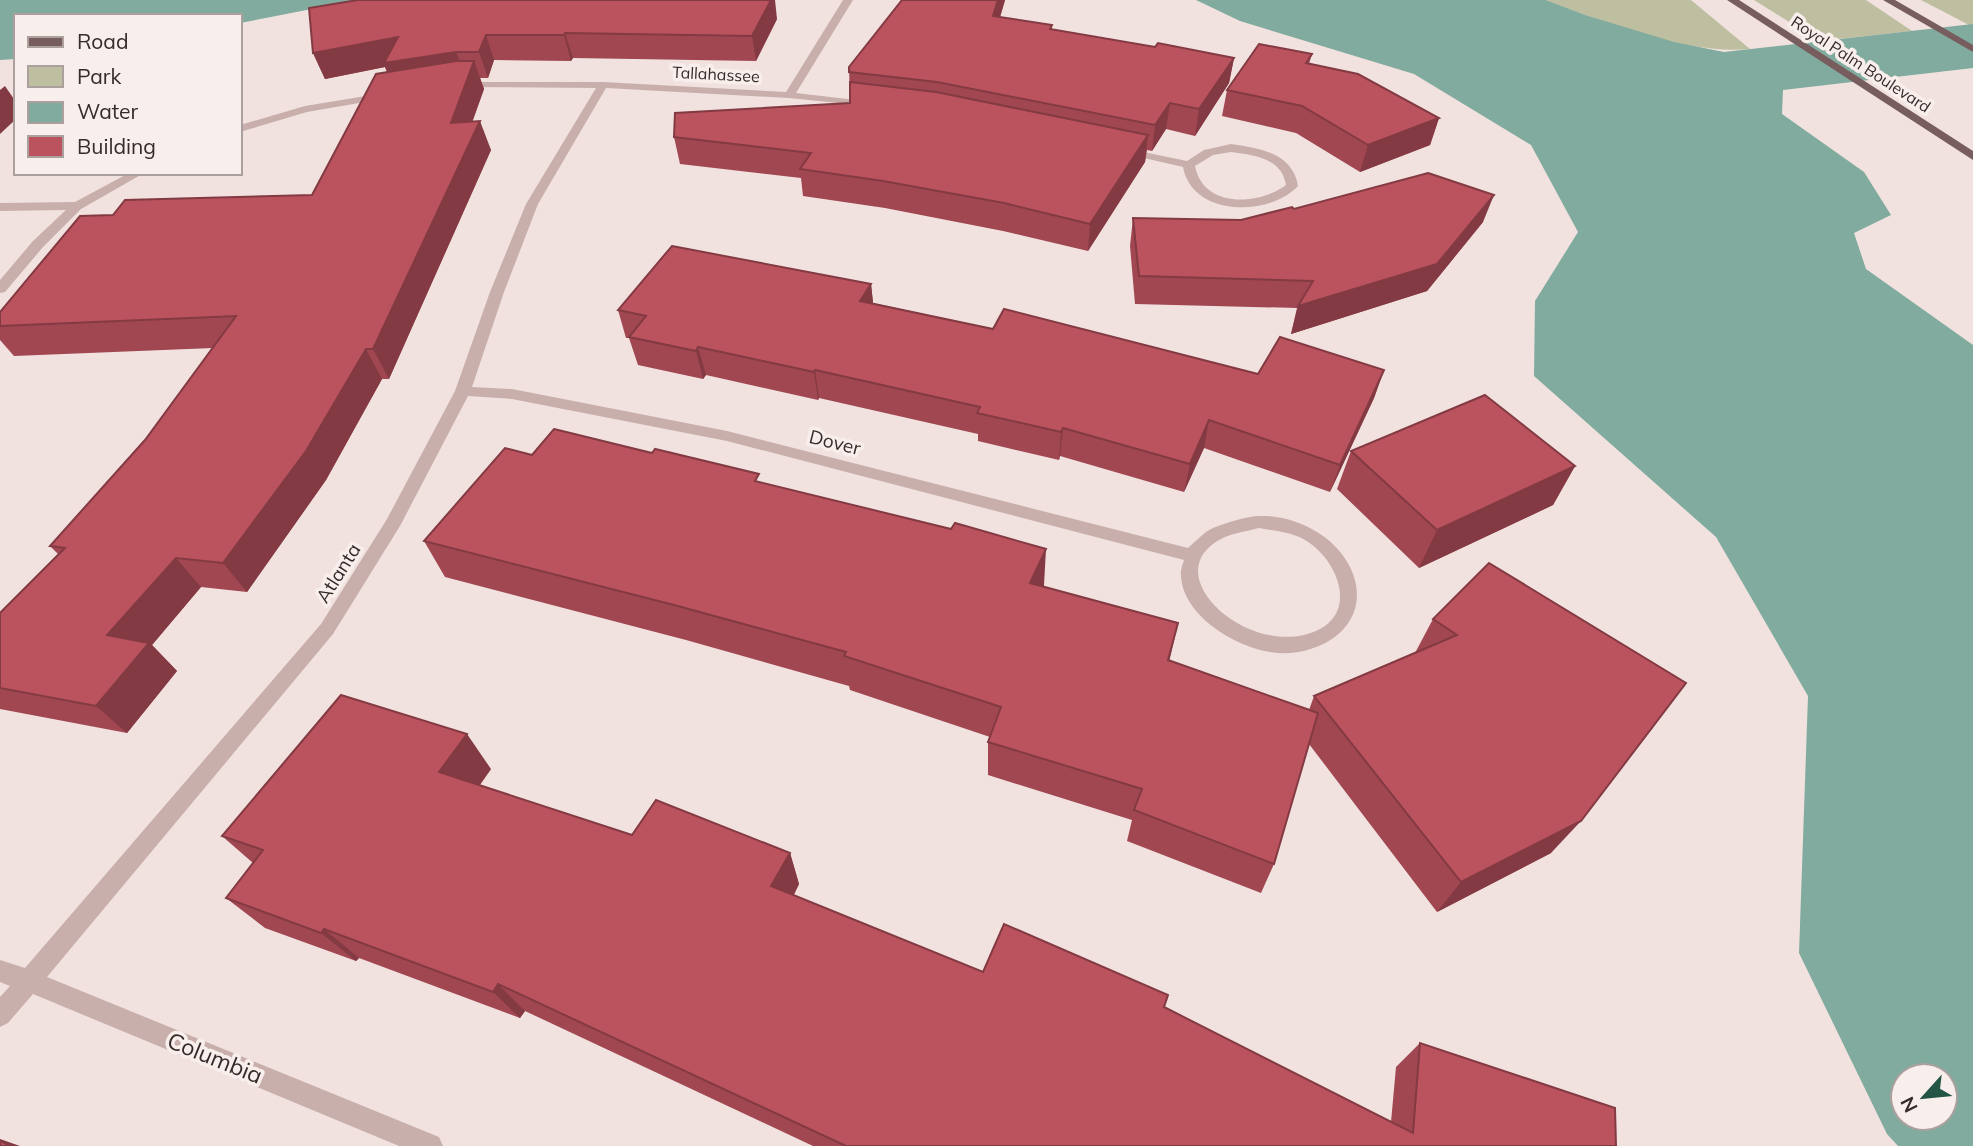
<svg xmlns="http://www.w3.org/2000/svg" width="1973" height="1146" font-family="Mulish,sans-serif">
  <rect width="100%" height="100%" fill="#f1e2df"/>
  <g fill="#bebea0">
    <path d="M1546,0H1691L1750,49C1689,55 1604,23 1546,0Z"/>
    <polygon points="1754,0 1866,0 1912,31 1820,41"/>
    <polygon points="1921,0 1973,0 1973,24 1969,25"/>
  </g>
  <g fill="#81ab9e" fill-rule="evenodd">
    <polygon points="0,0 358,0 240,23 240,16 16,16 16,59 0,60"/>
    <path d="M1196,0H1546L1585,15L1674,42L1724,52L1973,24V68L1783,90L1782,114L1864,172L1891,215L1854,233L1866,269L1973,345V1146H1898L1887,1134L1799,953L1808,696L1716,537L1534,376L1535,301L1578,232L1531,145L1414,74L1240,21ZM1903,1076H1945V1118H1903Z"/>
  </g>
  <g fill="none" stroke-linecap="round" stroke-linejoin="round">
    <g fill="#c8afac" fill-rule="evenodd">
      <path d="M843,0H853L796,93L873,102L879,105L877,107L789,98L606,88L538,204L504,292L472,387L512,389L727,431L1188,548C1196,541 1204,532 1213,528C1226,523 1246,516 1260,516C1296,515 1336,536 1351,569C1374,621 1326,656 1277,653C1240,650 1182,617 1181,575C1180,570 1183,564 1184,560L727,441L512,399L468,396L400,526L333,634L47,977L439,1137L443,1146H399L33,994L8,1023L0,1027V997L10,986L0,982V960L25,968L321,624L387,519L455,391L490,292L526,204L596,88L461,87L456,84L457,82H603L786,92ZM1259,528C1275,531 1291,532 1305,540C1336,558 1359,610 1318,630C1251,662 1151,573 1223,538C1233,533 1248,531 1259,528Z"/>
      <polygon points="384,93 388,94 388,98 307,112 240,132 240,125 305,106"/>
      <path d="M1231,144C1259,148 1293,153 1298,186C1269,217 1192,217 1183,167L1118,152L1124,148L1187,161L1204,150ZM1231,152C1254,155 1282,158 1286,185C1258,206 1203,208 1195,166L1213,155Z"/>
      <polygon points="129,173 144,173 81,209 43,247 5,292 0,293 0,280 33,241 66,210 0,211 0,203 75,202"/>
    </g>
    <g fill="#775d5e" fill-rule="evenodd">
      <polygon points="1727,0 1739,0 1973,151 1973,160"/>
      <polygon points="1883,0 1895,0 1973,45 1973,52"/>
    </g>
  </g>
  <g fill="#a14752">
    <polygon points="902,0 1005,0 1000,17 1052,25 1052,29 1155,47 1234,58 1229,83 1195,136 1166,129 1152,151 1147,150 1145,162 1088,251 1003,231 885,208 803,196 801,178 680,164 674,137 850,103 849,67"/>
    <polygon points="309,8 777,19 756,61 573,58 571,61 494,60 488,78 480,78 484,89 472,122 491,150 389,379 382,379 326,480 247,592 201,587 152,645 177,671 127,733 0,709 0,613 58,554 50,546 145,440 213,348 14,356 0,340 0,312 113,215 312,195 387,72 385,67 325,79 313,53"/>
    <polygon points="1312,54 1309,64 1439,118 1430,145 1360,172 1296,133 1222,116 1227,90"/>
    <polygon points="1294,209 1483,222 1427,291 1291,334 1297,308 1135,304 1130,246 1133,218 1241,220"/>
    <polygon points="871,284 873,303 993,329 1258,374 1384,370 1374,398 1330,492 1204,448 1184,492 1060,456 1059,460 978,441 978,434 819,398 818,400 706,375 703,379 638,365 629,338 626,338 618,310"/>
    <polygon points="1351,451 1575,466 1553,505 1419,568 1337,489"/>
    <polygon points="532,455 760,482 1044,585 1043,587 1169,660 1309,710 1314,696 1415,653 1433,619 1489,563 1551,853 1437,912 1309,744 1274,864 1261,893 1127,841 1132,820 988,775 988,742 990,737 850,690 849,686 686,640 445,577 424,541"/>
    <polygon points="491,769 480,785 632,835 790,853 799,884 794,895 983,972 1164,1007 1391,1122 1396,1067 1420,1043 1616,1146 813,1146 525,1011 520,1018 359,958 356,961 265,928 226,898 253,863 222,836"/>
  </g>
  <g fill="#833a42">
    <polygon points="771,0 775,0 777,19 756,61 752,36"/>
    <polygon points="998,0 1005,0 993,41 993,16"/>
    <polygon points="565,33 573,58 571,61 564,35"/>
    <polygon points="486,35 494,60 488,78 479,52"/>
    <polygon points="398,37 456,52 466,77 395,89 385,67 325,79 313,53"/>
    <polygon points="1234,58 1229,83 1195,136 1199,109"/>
    <polygon points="474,61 484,89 462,151 451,123"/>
    <polygon points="5,86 16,102 16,119 0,134 0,90"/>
    <polygon points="1170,103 1166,129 1152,151 1155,125"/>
    <polygon points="1439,118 1430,145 1360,172 1368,145"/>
    <polygon points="480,121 491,150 389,379 373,349"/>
    <polygon points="1148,135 1145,162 1088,251 1090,224"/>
    <polygon points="1494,195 1483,222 1427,291 1291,334 1298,306"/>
    <polygon points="871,284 874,312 860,301"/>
    <polygon points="698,347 706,375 703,379 696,351"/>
    <polygon points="366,349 382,379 326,480 247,592 223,563"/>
    <polygon points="815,370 819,398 818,400 814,372"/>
    <polygon points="1384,370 1374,398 1330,492 1340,465"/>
    <polygon points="1209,420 1204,448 1184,492 1190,464"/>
    <polygon points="1063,428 1060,456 1059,460 1061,432"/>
    <polygon points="1575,466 1553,505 1419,568 1437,530"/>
    <polygon points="1046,549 1044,585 1029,619 1030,583"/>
    <polygon points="176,558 201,587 152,645 177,671 127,733 96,706 107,635"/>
    <polygon points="1178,623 1170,658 1160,694 1168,660"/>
    <polygon points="467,734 491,769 465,805 439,772"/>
    <polygon points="1581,821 1551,853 1437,912 1461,882"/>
    <polygon points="790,853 799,884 782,916 771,886"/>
    <polygon points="324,929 359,958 356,961 321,933"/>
    <polygon points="498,984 525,1011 520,1018 493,992"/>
    <polygon points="0,1139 20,1146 11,1146 0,1141"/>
  </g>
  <g fill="#bb535f" stroke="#833a42" stroke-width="2">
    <polygon points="358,0 771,0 752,36 565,33 564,35 486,35 479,52 456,52 384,63 398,37 313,53 309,8"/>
    <polygon points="902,0 998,0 993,16 1052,25 1050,29 1155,47 1158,43 1234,58 1199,109 1170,103 1155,125 937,82 849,72 849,67"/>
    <polygon points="1259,44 1312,54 1306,63 1358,74 1439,118 1368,145 1302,106 1227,90"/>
    <polygon points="456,61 474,61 451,123 480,121 373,349 366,349 306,451 223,563 176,558 107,635 149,643 96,706 0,688 0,613 65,548 50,546 145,440 236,316 0,326 0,312 80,216 113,215 125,200 312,195 376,74"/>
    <polygon points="850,82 936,92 1148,135 1090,224 1004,203 883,181 800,169 811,153 674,137 675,113 850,103"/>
    <polygon points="1428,173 1494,195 1437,264 1298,306 1313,281 1139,276 1133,218 1241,220 1292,207 1294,209"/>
    <polygon points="672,246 871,284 860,301 993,329 1004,309 1258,374 1280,337 1384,370 1340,465 1209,420 1190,464 1063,428 1061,432 977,413 980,407 815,370 814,372 698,347 696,351 629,337 646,316 618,310"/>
    <polygon points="1485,395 1575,466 1437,530 1351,451"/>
    <polygon points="554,429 652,453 655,449 759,474 755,481 951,529 955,523 1046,549 1030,583 1178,623 1168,660 1318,713 1274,864 1134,810 1142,789 988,742 1001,707 844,656 846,652 674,605 424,541 505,448 532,455"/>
    <polygon points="1489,563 1686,683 1581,821 1461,882 1314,696 1457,635 1433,619"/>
    <polygon points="341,695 467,734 439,772 632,835 656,800 790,853 771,886 983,972 1004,924 1168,995 1164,1007 1413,1133 1420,1043 1615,1108 1616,1146 846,1146 498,984 493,992 324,929 321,933 226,898 263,850 222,836"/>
    <polygon points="0,1141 11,1146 0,1146"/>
  </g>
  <g text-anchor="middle" stroke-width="7" stroke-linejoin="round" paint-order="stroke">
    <g font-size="16" fill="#372a2b" stroke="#f8eeeb">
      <text transform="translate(1861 64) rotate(33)" y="6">Royal Palm Boulevard</text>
      <text transform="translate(716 74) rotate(3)" y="6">Tallahassee</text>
    </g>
    <g font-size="19" fill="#372a2b" stroke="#f8eeeb">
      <text transform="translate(835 442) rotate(14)" y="7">Dover</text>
      <text transform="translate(338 573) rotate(-58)" y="7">Atlanta</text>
    </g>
    <g font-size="23" fill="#372a2b" stroke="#f8eeeb">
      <text transform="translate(215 1058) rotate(22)" y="8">Columbia</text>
    </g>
  </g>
  <rect x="14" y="14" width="228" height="161" fill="#f8eeeb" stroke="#aba09e" stroke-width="2"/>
  <rect x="28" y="37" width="35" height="10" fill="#775d5e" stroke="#aba09e" stroke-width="2"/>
  <text x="77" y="49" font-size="21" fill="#372a2b">Road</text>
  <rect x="28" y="66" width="35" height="21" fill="#bebea0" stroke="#aba09e" stroke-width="2"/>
  <text x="77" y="84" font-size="21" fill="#372a2b">Park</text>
  <rect x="28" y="102" width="35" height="21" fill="#81ab9e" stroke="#aba09e" stroke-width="2"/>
  <text x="77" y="119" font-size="21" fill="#372a2b">Water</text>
  <rect x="28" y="136" width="35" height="21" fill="#bb535f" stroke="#aba09e" stroke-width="2"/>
  <text x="77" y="154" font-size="21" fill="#372a2b">Building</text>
  <g transform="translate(1924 1097) rotate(243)"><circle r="33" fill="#f8eeeb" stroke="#aba09e" stroke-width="2"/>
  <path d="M0-5L12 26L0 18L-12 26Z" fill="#245446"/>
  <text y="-10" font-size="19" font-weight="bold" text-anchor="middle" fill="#372a2b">N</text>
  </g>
</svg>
